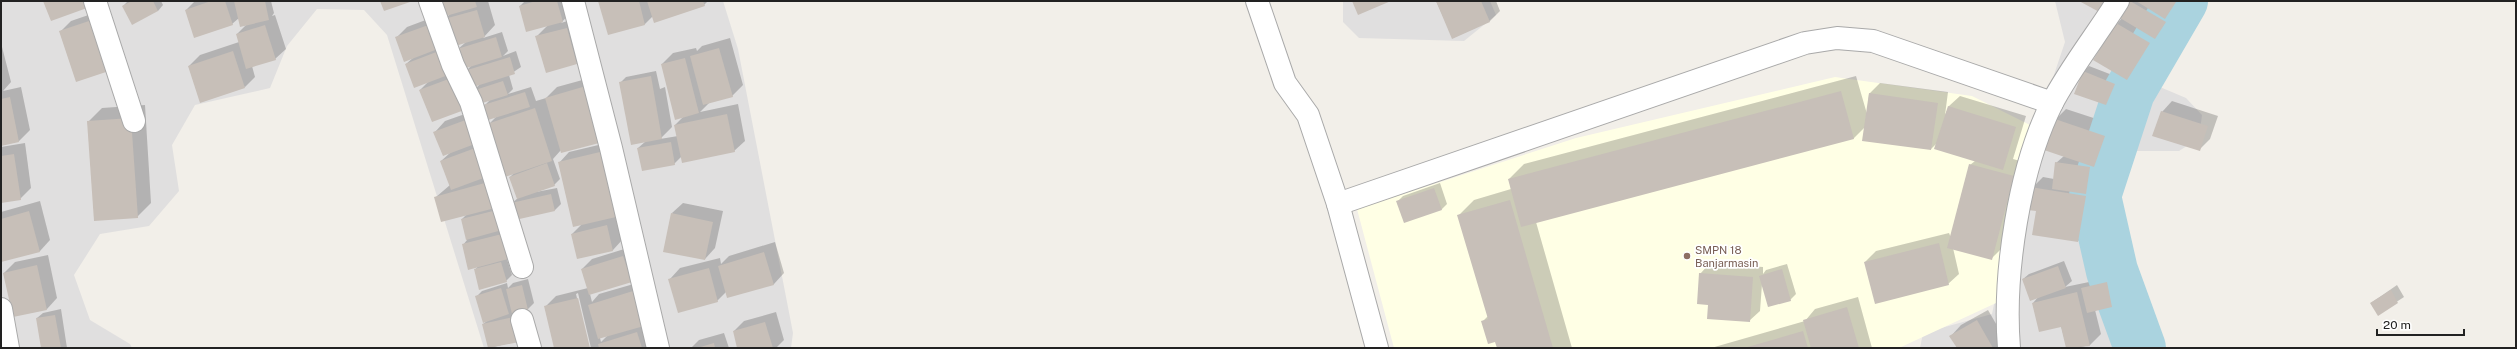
<svg xmlns="http://www.w3.org/2000/svg" width="2517" height="349" font-family="'Public Sans',sans-serif">
  <rect width="100%" height="100%" fill="#f2efe9"/>
  <g fill="#e0dfdf">
    <polygon points="1,1 723,1 738,49 793,333 791,348 484,348 387,35 364,10 317,9 287,46 270,88 195,105 172,145 179,191 149,226 100,234 74,275 90,320 130,344 132,348 1,348"/>
    <polygon points="1343,1 1490,1 1496,15 1464,41 1359,38 1343,22"/>
    <polygon points="2055,1 2192,1 2141,79 2186,98 2202,115 2199,138 2179,151 2132,151 2115,167 2115,238 2138,279 2159,348 1920,348 1923,333 1992,314 2023,167 2065,42"/>
  </g>
  <polygon fill="#ffffe5" points="1835,77 1972,96 2030,125 1996,303 1899,348 1394,348 1357,209 1576,138"/>
  <g fill="#0003" fill-rule="evenodd">
    <polygon points="128,1 161,1 163,5 158,11 123,6"/>
    <polygon points="195,1 271,1 274,13 272,16 275,15 286,49 275,59 252,66 255,77 245,87 189,66 200,55 239,42 237,34 247,24 239,18 232,24 186,10"/>
    <path d="M435,1H488L495,25L483,38L502,32L508,51L503,56L516,51L521,67L509,75L513,89L508,94L531,87L536,101L546,98L557,87L597,76L561,150L553,159L560,179L554,185L536,192L557,188L561,204L555,210L516,219L512,203L518,198L510,177L515,172L504,176L507,259L512,275L506,281L475,270L478,266L463,245L467,240L462,219L467,214L436,197L450,185L441,161L451,152L435,132L445,121L482,108L488,125L496,117L484,106L490,100L420,90L429,81L406,64L414,57L396,38L407,27L439,15ZM451,13L446,18L445,15ZM466,42L458,49L453,45ZM471,66L467,70L465,67ZM480,84L474,90L473,86Z"/>
    <polygon points="525,1 570,1 573,10 561,23 577,18 587,53 576,63 536,37 548,25 520,6"/>
    <polygon points="600,1 708,1 704,5 653,16 645,24 609,34"/>
    <polygon points="1436,1 1496,1 1500,11 1490,21 1453,38"/>
    <polygon points="2131,1 2178,1 2168,14 2171,16 2138,69 2127,79 2117,24 2122,18"/>
    <polygon points="103,10 120,60 61,31 71,21"/>
    <polygon points="730,38 743,85 732,96 710,102 700,112 738,104 745,141 734,151 682,156 674,164 638,148 646,141 620,83 626,77 656,71 660,89 665,87 672,127 660,139 678,136 675,125 684,116 662,64 673,53 696,48 697,51 702,46"/>
    <polygon points="1,43 11,82 3,91 21,87 30,130 19,141 1,145"/>
    <polygon points="2089,66 2120,78 2112,98 2106,104 2083,72"/>
    <polygon points="1856,76 1867,114 1869,94 1880,83 1948,92 1945,115 1949,106 1960,96 2026,116 2013,159 2027,163 2005,245 1992,258 1953,248 1959,274 1948,284 1865,262 1876,251 1949,233 1951,238 1970,165 1975,161 1937,143 1931,149 1865,127 1854,138 1536,222 1572,348 1498,348 1496,341 1482,322 1488,316 1459,215 1474,200 1511,189 1509,179 1524,164"/>
    <polygon points="2172,101 2218,116 2210,139 2199,150 2162,112"/>
    <polygon points="145,105 151,203 137,217 88,122 102,108"/>
    <polygon points="2066,109 2115,125 2104,155 2095,164 2092,185 2096,185 2089,230 2078,241 2037,210 2032,188 2043,177 2054,179 2056,163 2064,156 2055,120"/>
    <polygon points="611,142 623,239 613,250 578,258 572,234 582,224 559,163 569,152"/>
    <polygon points="25,143 31,188 20,199 1,202 1,147"/>
    <polygon points="1440,183 1447,204 1441,210 1397,202 1403,196"/>
    <polygon points="40,201 50,240 40,251 2,261 1,212"/>
    <polygon points="683,203 723,211 715,248 705,259 672,213"/>
    <polygon points="775,242 784,273 774,284 726,292 717,301 670,279 680,268 720,258 721,264 729,256"/>
    <path d="M634,246L642,271L590,294L592,302L599,294L644,281L656,348H591L578,293L576,294L589,348H555L545,307L556,296L588,288L582,269L592,259ZM608,335L601,342L600,338Z"/>
    <polygon points="48,255 57,298 47,309 14,316 4,273 15,262"/>
    <polygon points="2064,261 2072,281 2065,287 2113,277 2118,300 2112,306 2095,310 2101,334 2090,345 2076,348 2067,348 2061,326 2033,303 2039,296 2023,279 2029,274"/>
    <polygon points="1710,263 1763,267 1763,274 1766,270 1787,264 1796,294 1790,300 1762,284 1760,311 1749,321 1709,304 1700,274"/>
    <polygon points="528,279 534,303 528,309 518,312 518,341 489,348 483,324 487,321 476,297 482,291 507,283 508,288 513,283"/>
    <polygon points="2397,285 2404,297 2378,314 2371,303"/>
    <polygon points="1858,297 1872,348 1711,348 1805,321 1815,309"/>
    <polygon points="61,309 67,348 42,348 37,318 43,313"/>
    <polygon points="1988,310 2006,341 1999,348 1958,348 1951,336 1961,325"/>
    <polygon points="776,312 784,340 776,348 738,348 734,331 744,321"/>
    <polygon points="724,333 729,348 691,348 699,340"/>
  </g>
  <g fill="none" stroke-linecap="round" stroke-linejoin="round">
    <polyline stroke="#aad3df" stroke-width="52" points="2140,348 2112,271 2095,196 2129,92 2182,1"/>
  </g>
  <g fill="#c7bfb8">
    <polygon points="43,1 84,1 87,8 51,21"/>
    <polygon points="132,1 153,1 158,11 132,25 122,6"/>
    <polygon points="211,1 225,1 233,25 194,38 185,10"/>
    <polygon points="234,1 265,1 269,20 240,27"/>
    <polygon points="380,1 413,1 384,11"/>
    <polygon points="434,1 475,1 477,7 439,18"/>
    <polygon points="536,1 557,1 563,22 526,32 519,6"/>
    <polygon points="598,1 639,1 645,25 608,35"/>
    <polygon points="647,1 703,1 705,6 654,23"/>
    <polygon points="1352,1 1391,1 1358,15"/>
    <polygon points="1436,1 1481,1 1490,22 1452,39"/>
    <polygon points="2079,1 2110,1 2103,14"/>
    <polygon points="2130,1 2166,22 2155,39 2120,18"/>
    <polygon points="2136,1 2175,1 2176,2 2165,19"/>
    <polygon points="477,10 485,37 452,47 444,19"/>
    <polygon points="92,20 109,71 76,82 59,31"/>
    <polygon points="434,23 443,47 404,62 395,37"/>
    <polygon points="2116,23 2150,43 2127,80 2093,60"/>
    <polygon points="265,25 276,60 246,69 236,34"/>
    <polygon points="567,28 577,64 546,73 535,36"/>
    <polygon points="496,37 502,57 463,69 457,49"/>
    <polygon points="719,48 733,97 703,105 690,56"/>
    <polygon points="233,51 245,88 200,103 188,66"/>
    <polygon points="439,51 448,75 414,88 405,64"/>
    <polygon points="510,57 515,74 470,88 464,71"/>
    <polygon points="685,58 699,113 675,120 661,64"/>
    <polygon points="2083,71 2115,84 2106,105 2074,94"/>
    <polygon points="651,76 662,139 631,145 619,82"/>
    <polygon points="454,77 467,109 432,122 419,90"/>
    <polygon points="503,81 508,95 476,105 472,91"/>
    <polygon points="586,86 603,142 561,153 545,98"/>
    <polygon points="1841,91 1854,139 1521,227 1508,179"/>
    <polygon points="525,92 530,107 488,120 483,105"/>
    <polygon points="1869,93 1938,103 1931,150 1862,141"/>
    <polygon points="10,97 19,142 1,146 1,99"/>
    <polygon points="1948,106 2016,127 2003,170 1934,149"/>
    <polygon points="535,108 552,161 505,177 487,124"/>
    <polygon points="2161,111 2208,126 2200,151 2152,136"/>
    <polygon points="727,114 735,152 682,163 674,125"/>
    <polygon points="131,118 138,218 94,221 87,121"/>
    <polygon points="471,118 480,142 443,156 433,132"/>
    <polygon points="2055,119 2105,136 2094,167 2044,150"/>
    <polygon points="671,142 675,165 642,171 637,148"/>
    <polygon points="478,147 489,176 451,190 440,161"/>
    <polygon points="600,152 616,217 573,227 558,162"/>
    <polygon points="14,154 21,200 1,203 1,156"/>
    <polygon points="2055,162 2090,167 2086,194 2052,189"/>
    <polygon points="547,163 555,186 517,199 509,177"/>
    <polygon points="1969,164 2014,176 1992,260 1947,248"/>
    <polygon points="492,181 499,207 441,222 434,197"/>
    <polygon points="2031,187 2086,196 2078,242 2032,235 2036,211 2028,210"/>
    <polygon points="1434,188 1442,210 1404,223 1396,201"/>
    <polygon points="551,194 555,211 515,220 511,203"/>
    <polygon points="1510,200 1553,348 1497,348 1495,342 1488,344 1481,321 1488,319 1457,215"/>
    <polygon points="497,210 502,230 466,240 461,219"/>
    <polygon points="29,211 40,252 1,262 1,219"/>
    <polygon points="671,213 713,222 705,260 663,252"/>
    <polygon points="607,225 613,251 577,259 571,234"/>
    <polygon points="502,234 508,259 468,270 462,244"/>
    <polygon points="1939,243 1949,285 1875,304 1864,262"/>
    <polygon points="764,252 774,285 727,298 718,266"/>
    <polygon points="623,256 632,282 589,295 581,269"/>
    <polygon points="501,262 507,282 479,290 474,269"/>
    <polygon points="37,265 47,310 13,317 3,273"/>
    <polygon points="2058,266 2066,288 2030,301 2022,279"/>
    <polygon points="709,268 718,302 678,313 668,279"/>
    <polygon points="1782,269 1791,301 1768,307 1759,276"/>
    <polygon points="1699,273 1753,277 1750,322 1707,319 1708,305 1697,304"/>
    <polygon points="2107,282 2112,307 2087,313 2081,288"/>
    <polygon points="522,285 528,310 512,314 506,289"/>
    <polygon points="501,288 509,314 483,323 475,296"/>
    <polygon points="2391,290 2398,303 2378,316 2370,303"/>
    <polygon points="633,291 644,326 598,339 588,305"/>
    <polygon points="2077,292 2090,346 2066,348 2061,327 2039,332 2032,303"/>
    <polygon points="578,298 590,348 554,348 544,306"/>
    <polygon points="1847,307 1859,348 1811,348 1803,320"/>
    <polygon points="55,315 61,348 41,348 36,318"/>
    <polygon points="513,317 519,342 488,348 482,324"/>
    <polygon points="1977,320 1993,348 1957,348 1949,336"/>
    <polygon points="765,322 773,348 737,348 733,331"/>
    <polygon points="1803,331 1808,348 1744,348"/>
    <polygon points="637,332 642,348 599,348 598,344"/>
    <polygon points="714,343 715,348 697,348"/>
  </g>
  <g fill="none" stroke-linecap="round" stroke-linejoin="round">
    <defs>
      <g id="minor">
        <polyline points="95,1 134,121"/>
        <polyline points="430,1 453,65 471,102 522,267"/>
        <polyline points="573,1 611,148 658,348"/>
        <polyline points="1257,1 1285,83 1308,115 1338,204 1377,348"/>
        <polyline points="1338,204 1805,43 1837,38 1873,41 2052,103"/>
        <polyline points="1,309 8,348"/>
        <polyline points="522,320 530,348"/>
        <path d="M2009,348C2003,274 2019,169 2052,103C2069,70 2098,33 2118,1"/>
      </g>
    </defs>
    <use href="#minor" stroke="#a9a9a9" stroke-width="24"/>
    <use href="#minor" stroke="#fff" stroke-width="22"/>
  </g>
  <circle fill="#8d6e63" stroke="#fff" stroke-width="1.5" cx="1687" cy="256" r="4"/>
  <g text-anchor="middle" stroke-width="3.5" stroke-linejoin="round" paint-order="stroke">
    <g font-size="11" fill="#785e54" stroke="#fff" text-anchor="start">
      <text x="1695" y="254">SMPN 18<tspan x="1695" dy="13">Banjarmasin</tspan></text>
    </g>
  </g>
  <rect width="2517" height="349" fill="none" stroke="#222222" stroke-width="4"/>
  <path d="M2377 329v6h87v-6" fill="none" stroke="#222222" stroke-width="2"/>
  <text x="2383" y="329" font-size="12" fill="#222222" stroke="#ffffff" stroke-width="3" paint-order="stroke">20 m</text>
</svg>
